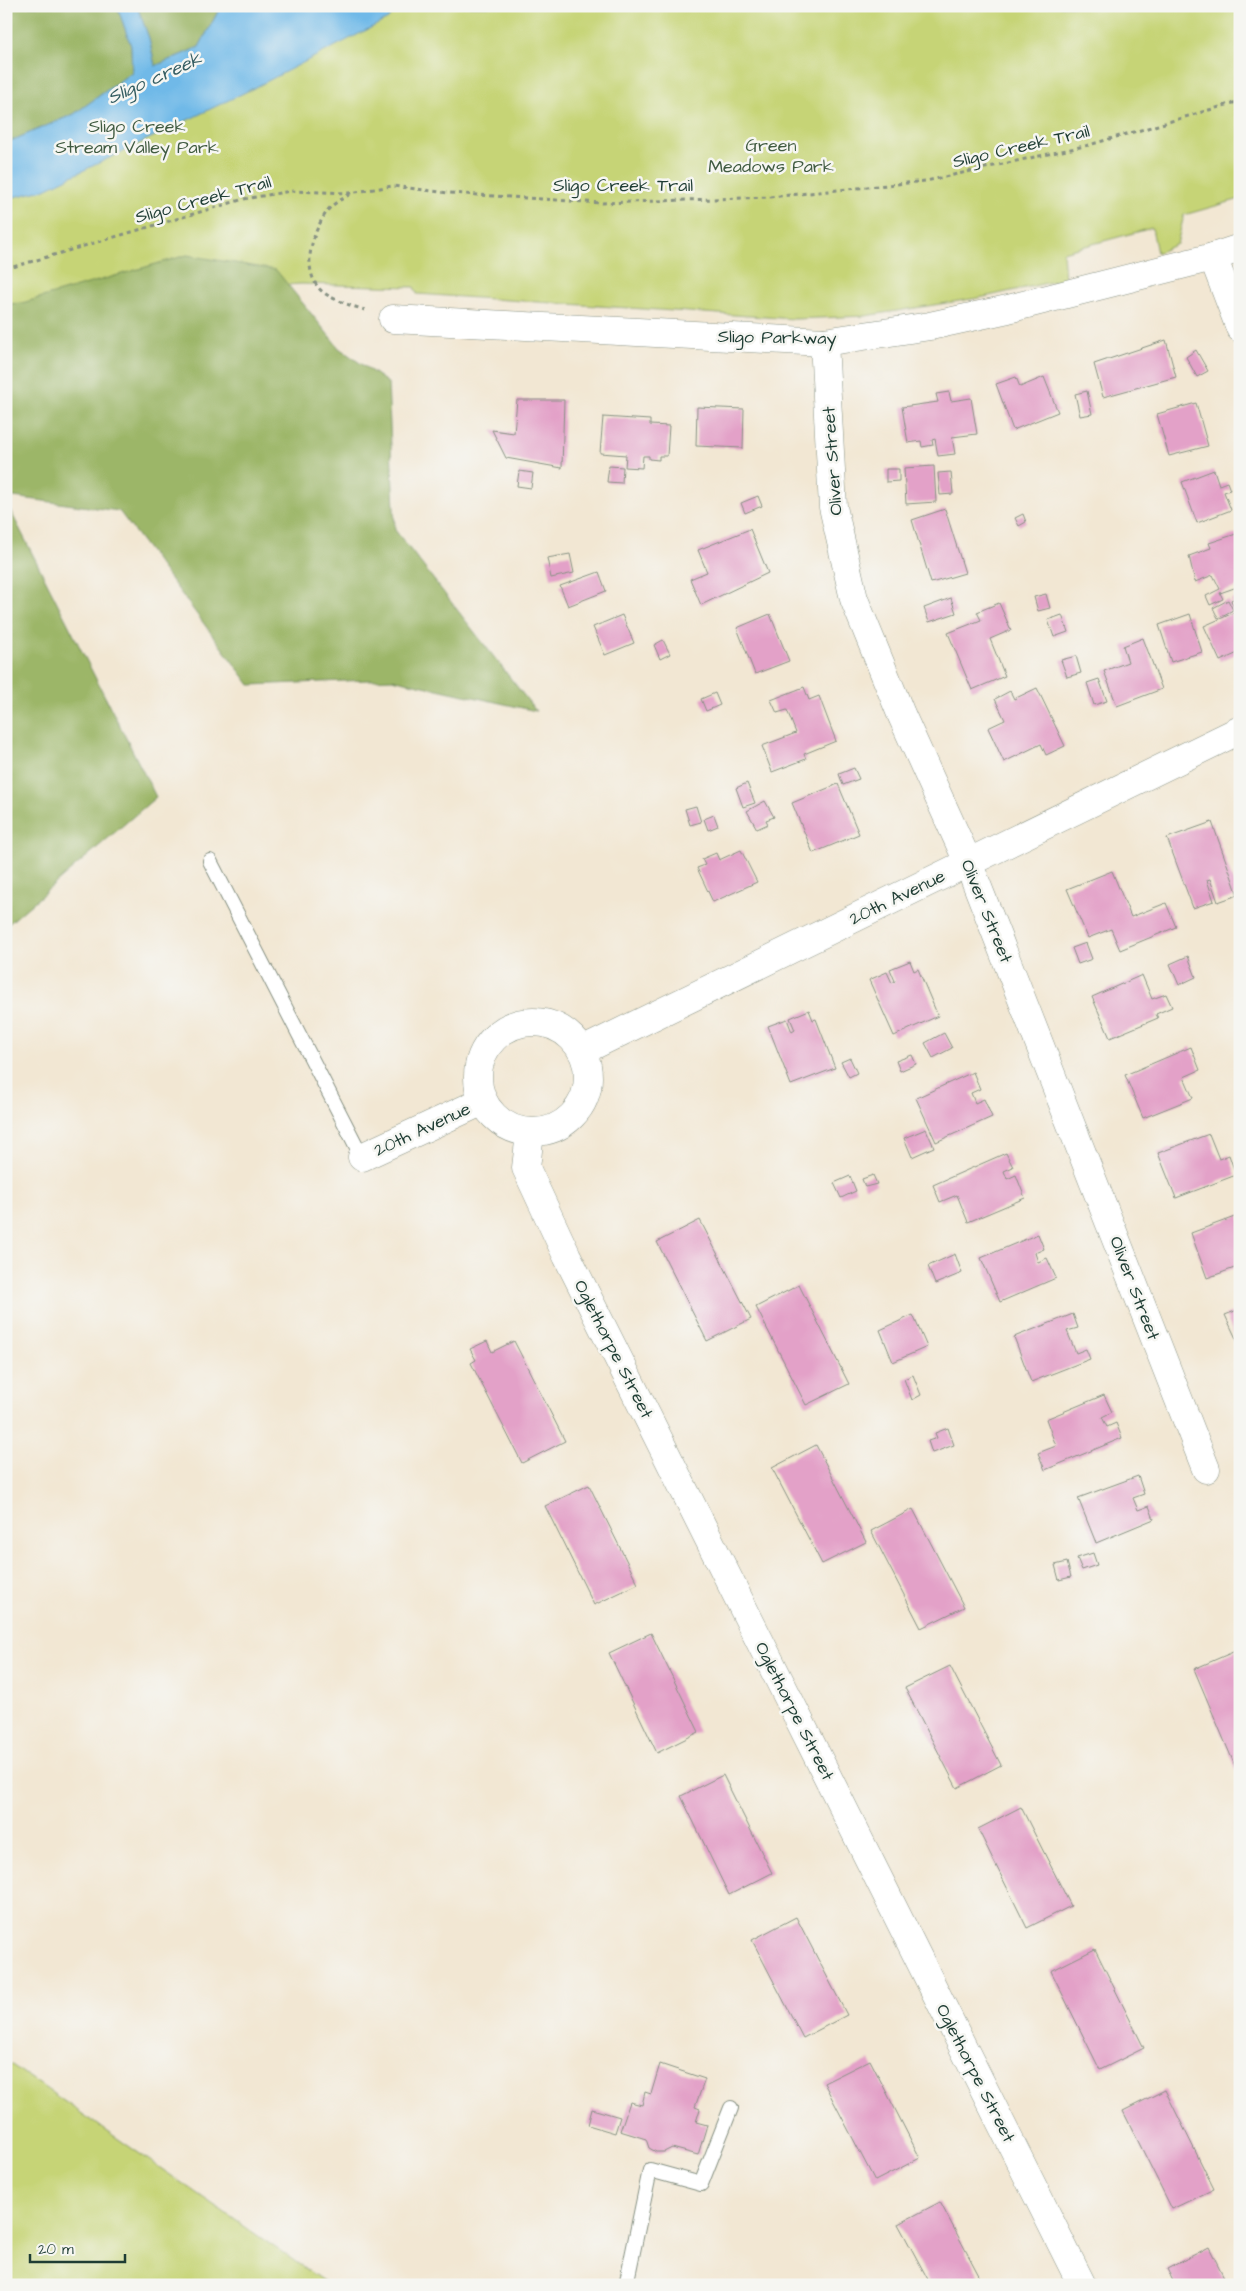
<svg xmlns="http://www.w3.org/2000/svg" width="1246" height="2291" font-family="'Architects Daughter',sans-serif">
  <rect width="100%" height="100%" fill="#f6f6f2"/>
  <filter id="ink" filterUnits="userSpaceOnUse"><feTurbulence type="fractalNoise" baseFrequency=".02" numOctaves="2"/><feDisplacementMap in="SourceGraphic" scale="10" xChannelSelector="R" yChannelSelector="G"/><feConvolveMatrix kernelMatrix="1 2 1 2 8 2 1 2 1" color-interpolation-filters="sRGB"/></filter>
  <filter id="wash" filterUnits="userSpaceOnUse"><feTurbulence type="fractalNoise" baseFrequency=".0096" numOctaves="4" result="noise"/><feDisplacementMap in="SourceGraphic" scale="20" xChannelSelector="R" yChannelSelector="G"/><feGaussianBlur stdDeviation="1.12" result="paint"/><feColorMatrix in="noise" values="0 0 0 0 0 0 0 0 0 0 0 0 0 0 0 0 0 1.4 0 .05"/><feComposite in="paint" operator="in"/></filter>
  <g filter="url(#wash)">
    <rect width="100%" height="100%" fill="#f2e7d3"/>
    <g fill="#c6d476" stroke="#728855">
      <polygon points="6,6 1240,6 1240,199 1184,215 1177,244 1157,253 1152,228 1063,252 1065,279 984,297 865,316 795,319 417,294 414,287 301,284 241,288 6,348"/>
      <polygon points="6,2061 329,2285 6,2285"/>
    </g>
    <g fill="#9cb667" stroke="#5e7a4e">
      <polygon points="6,6 117,6 131,46 132,72 74,114 6,143"/>
      <polygon points="137,6 221,6 199,47 155,66 149,38"/>
      <polygon points="187,255 276,270 339,348 388,383 395,530 536,711 392,679 250,685 119,511 6,496 6,304 22,303"/>
      <polygon points="6,502 156,797 6,926"/>
    </g>
    <polygon fill="#70b9e8" stroke="#487b8e" points="117,6 137,6 149,38 155,66 199,47 221,6 399,6 388,19 256,87 43,190 6,199 6,143 74,114 132,72 131,46"/>
    <g id="blocks">
      <g fill="#e3a1c8">
        <polygon points="1166,340 1176,377 1103,397 1094,364"/>
        <polygon points="1196,350 1208,371 1197,377 1186,357"/>
        <polygon points="1016,377 1020,387 1044,377 1058,412 1013,430 996,384"/>
        <polygon points="1087,391 1092,414 1080,416 1075,394"/>
        <polygon points="949,392 951,401 971,398 977,434 952,437 955,454 938,456 935,439 932,440 933,445 922,447 921,441 908,443 902,407 938,402 936,394"/>
        <polygon points="517,400 564,400 562,468 506,458 492,430 514,433"/>
        <polygon points="1196,403 1208,446 1169,456 1157,414"/>
        <polygon points="697,407 744,409 743,448 696,446"/>
        <polygon points="603,417 650,420 650,425 669,426 667,456 659,456 659,460 649,459 649,456 643,456 642,468 625,467 626,455 600,453"/>
        <polygon points="609,466 623,467 622,483 607,482"/>
        <polygon points="934,466 936,502 906,504 904,468"/>
        <polygon points="886,469 899,469 899,481 886,482"/>
        <polygon points="1214,470 1219,485 1227,482 1230,490 1224,492 1231,510 1197,523 1182,482"/>
        <polygon points="519,471 533,473 531,488 517,486"/>
        <polygon points="951,472 953,494 940,495 938,473"/>
        <polygon points="758,496 762,506 745,513 741,503"/>
        <polygon points="945,509 965,573 931,583 912,520"/>
        <polygon points="1023,514 1026,522 1019,526 1015,518"/>
        <polygon points="750,529 768,573 701,605 690,579 707,572 698,550"/>
        <polygon points="1239,533 1240,586 1220,593 1223,599 1210,605 1206,596 1220,589 1213,575 1195,582 1189,556 1211,548 1209,543"/>
        <polygon points="570,554 574,573 551,578 547,558"/>
        <polygon points="599,572 606,591 568,606 560,586"/>
        <polygon points="1046,594 1050,608 1038,611 1034,597"/>
        <polygon points="1240,596 1240,608 1235,610 1231,600"/>
        <polygon points="951,598 956,613 929,622 924,608"/>
        <polygon points="1228,600 1233,610 1218,618 1213,608"/>
        <polygon points="999,603 1011,630 990,639 1005,676 972,690 948,633 981,620 977,612"/>
        <polygon points="1240,610 1240,656 1238,653 1220,661 1204,626"/>
        <polygon points="770,614 789,661 755,674 737,628"/>
        <polygon points="1190,614 1202,652 1171,662 1159,625"/>
        <polygon points="622,615 634,643 605,655 593,627"/>
        <polygon points="1062,615 1068,632 1054,637 1048,620"/>
        <polygon points="1143,638 1162,689 1117,706 1104,671 1128,662 1123,646"/>
        <polygon points="663,640 670,654 660,659 654,645"/>
        <polygon points="1076,656 1081,673 1067,677 1061,660"/>
        <polygon points="1099,679 1107,701 1094,705 1087,683"/>
        <polygon points="804,687 809,700 819,696 836,741 804,754 806,759 772,772 762,746 796,733 787,710 777,713 771,700"/>
        <polygon points="1037,688 1065,746 1046,755 1041,744 1004,762 988,728 1005,720 995,699 1010,691 1014,699"/>
        <polygon points="715,693 720,705 706,711 701,699"/>
        <polygon points="854,768 859,779 843,785 839,774"/>
        <polygon points="747,783 755,803 743,807 736,788"/>
        <polygon points="838,784 859,834 813,853 792,803"/>
        <polygon points="765,801 774,817 766,820 768,824 757,829 747,811"/>
        <polygon points="696,806 701,822 690,825 685,809"/>
        <polygon points="714,815 718,826 708,830 704,819"/>
        <polygon points="1212,822 1238,895 1218,902 1210,879 1207,880 1214,901 1193,908 1167,838"/>
        <polygon points="741,850 757,882 713,902 697,868 705,865 702,859 716,853 719,860"/>
        <polygon points="1112,871 1131,917 1166,903 1176,927 1120,950 1111,929 1088,938 1067,889"/>
        <polygon points="1086,943 1092,959 1078,964 1072,948"/>
        <polygon points="1188,956 1196,977 1179,985 1170,964"/>
        <polygon points="910,961 914,971 918,969 938,1016 894,1036 869,980 887,972 892,983 895,981 890,969"/>
        <polygon points="1142,975 1152,999 1166,994 1172,1007 1156,1014 1158,1018 1110,1038 1092,997"/>
        <polygon points="809,1010 813,1020 816,1019 835,1068 791,1085 768,1026 787,1019 792,1032 795,1030 790,1018"/>
        <polygon points="944,1033 952,1048 933,1058 925,1043"/>
        <polygon points="1191,1047 1200,1070 1184,1077 1193,1098 1143,1118 1125,1075"/>
        <polygon points="912,1055 916,1064 900,1071 896,1061"/>
        <polygon points="850,1058 857,1073 849,1077 841,1062"/>
        <polygon points="973,1072 980,1089 971,1093 975,1103 984,1099 992,1117 936,1142 916,1098"/>
        <polygon points="926,1129 934,1147 912,1157 904,1138"/>
        <polygon points="1209,1134 1219,1159 1229,1155 1236,1175 1176,1198 1158,1153"/>
        <polygon points="1006,1153 1013,1167 1004,1171 1006,1176 1007,1179 1016,1175 1025,1198 968,1222 957,1195 940,1202 933,1185"/>
        <polygon points="873,1175 877,1184 865,1187 862,1179"/>
        <polygon points="850,1176 856,1191 841,1198 834,1183"/>
        <polygon points="1240,1215 1240,1266 1207,1278 1191,1233"/>
        <polygon points="700,1220 751,1319 707,1341 657,1242"/>
        <polygon points="1038,1234 1044,1249 1035,1253 1038,1262 1047,1258 1056,1278 1000,1302 981,1258"/>
        <polygon points="955,1254 962,1273 935,1284 928,1266"/>
        <polygon points="799,1285 849,1384 806,1405 756,1307"/>
        <polygon points="1240,1309 1240,1347 1225,1315"/>
        <polygon points="1073,1314 1078,1328 1067,1331 1076,1353 1086,1349 1090,1359 1031,1382 1014,1337"/>
        <polygon points="913,1315 927,1347 893,1362 880,1330"/>
        <polygon points="487,1341 492,1352 514,1341 565,1441 522,1463 471,1363 476,1360 470,1349"/>
        <polygon points="913,1375 921,1395 912,1400 904,1379"/>
        <polygon points="1104,1395 1112,1412 1102,1417 1107,1427 1116,1423 1122,1438 1045,1470 1038,1453 1056,1446 1046,1419"/>
        <polygon points="948,1428 954,1445 932,1453 928,1441 937,1438 935,1433"/>
        <polygon points="816,1445 866,1542 822,1564 772,1468"/>
        <polygon points="1138,1476 1144,1494 1133,1498 1138,1510 1149,1506 1154,1519 1096,1543 1078,1498"/>
        <polygon points="589,1485 638,1584 594,1605 545,1506"/>
        <polygon points="913,1509 964,1607 921,1628 871,1531"/>
        <polygon points="1093,1553 1097,1565 1082,1570 1077,1558"/>
        <polygon points="1067,1562 1071,1577 1059,1580 1055,1565"/>
        <polygon points="651,1633 699,1732 657,1753 609,1653"/>
        <polygon points="1240,1649 1240,1773 1238,1773 1194,1669"/>
        <polygon points="950,1666 1001,1765 957,1788 905,1688"/>
        <polygon points="723,1775 772,1873 729,1895 681,1796"/>
        <polygon points="1021,1807 1071,1906 1027,1928 978,1829"/>
        <polygon points="796,1917 847,2015 803,2038 752,1940"/>
        <polygon points="1095,1949 1144,2048 1100,2070 1051,1971"/>
        <polygon points="870,2060 920,2158 875,2181 824,2083"/>
        <polygon points="660,2064 705,2079 695,2107 700,2109 696,2122 707,2125 698,2155 672,2148 664,2152 656,2152 649,2148 646,2139 620,2131 630,2102 642,2105 645,2092 651,2094"/>
        <polygon points="1165,2090 1214,2189 1172,2209 1123,2111"/>
        <polygon points="592,2109 620,2117 615,2133 588,2125"/>
        <polygon points="940,2202 984,2285 931,2285 898,2224"/>
        <polygon points="1209,2247 1228,2285 1175,2285 1167,2269"/>
      </g>
    </g>
  </g>
  <g filter="url(#ink)">
    <use href="#blocks" fill-opacity="0" stroke="#889284" stroke-width="1"/>
    <g fill="none" stroke-linecap="round" stroke-linejoin="round">
      <defs>
        <g id="lane">
          <polyline points="210,861 362,1157"/>
          <polyline points="626,2285 650,2170 701,2184 731,2108"/>
        </g>
        <g id="street">
          <polyline points="1213,257 1240,328"/>
          <polyline points="393,319 824,342 930,326 1008,309 1213,257 1240,248"/>
          <polyline points="824,342 833,507 854,599 901,714 968,862 1206,1469"/>
          <circle cx="533" cy="1077" r="55"/>
          <polyline points="582,1051 1240,730"/>
          <polyline points="530,1133 526,1168 567,1256 1082,2285"/>
          <polyline points="362,1157 483,1101"/>
        </g>
      </defs>
      <use href="#lane" stroke="#889284" stroke-width="16"/>
      <use href="#street" stroke="#889284" stroke-width="29"/>
      <g stroke="#889284" stroke-width="3" stroke-dasharray="4 4" stroke-linecap="butt">
        <path d="M350,194C343,199 333,203 328,210C313,231 302,263 317,286C325,298 352,306 365,310"/>
        <polyline points="6,269 244,199 291,191 350,193 392,186 449,193 602,203 770,197 926,181 1089,145 1240,101"/>
      </g>
      <use href="#lane" stroke="#fff" stroke-width="14"/>
      <use href="#street" stroke="#fff" stroke-width="28"/>
    </g>
  </g>
  <g text-anchor="middle" stroke-width="5" stroke-linejoin="round" paint-order="stroke">
    <g font-size="18" fill="#405b41" stroke="#f6f6f2">
      <text x="137" y="132">Sligo Creek<tspan x="137" dy="21">Stream Valley Park</tspan></text>
      <text x="771" y="151">Green<tspan x="771" dy="21">Meadows Park</tspan></text>
    </g>
    <g font-size="18" fill="#1f3d34" stroke="#f6f6f2">
      <text transform="translate(1021 146) rotate(-13)" y="6">Sligo Creek Trail</text>
      <text x="623" y="191">Sligo Creek Trail</text>
      <text transform="translate(203 199) rotate(-15)" y="6">Sligo Creek Trail</text>
      <text transform="translate(777 337) rotate(1)" y="6">Sligo Parkway</text>
      <text transform="translate(832 461) rotate(-94)" y="6">Oliver Street</text>
      <text transform="translate(897 897) rotate(-26)" y="6">20th Avenue</text>
      <text transform="translate(987 911) rotate(68)" y="6">Oliver Street</text>
      <text transform="translate(422 1129) rotate(-25)" y="6">20th Avenue</text>
      <text transform="translate(1135 1288) rotate(69)" y="6">Oliver Street</text>
      <text transform="translate(614 1349) rotate(63)" y="6">Oglethorpe Street</text>
      <text transform="translate(795 1711) rotate(63)" y="6">Oglethorpe Street</text>
      <text transform="translate(976 2073) rotate(63)" y="6">Oglethorpe Street</text>
    </g>
    <g font-size="19" font-style="italic" fill="#335c61" stroke="#f6f6f2">
      <text transform="translate(154 77) rotate(-24)" y="7">Sligo creek</text>
    </g>
  </g>
  <rect width="1246" height="2291" fill="none" stroke="#f6f6f2" stroke-width="25"/>
  <path d="M30 2254v8h95v-8" fill="none" stroke="#1f3d34" stroke-width="2.5"/>
  <text x="38" y="2254" font-size="15" fill="#1f3d34" stroke="#f6f6f2" stroke-width="4" paint-order="stroke">20 m</text>
</svg>
